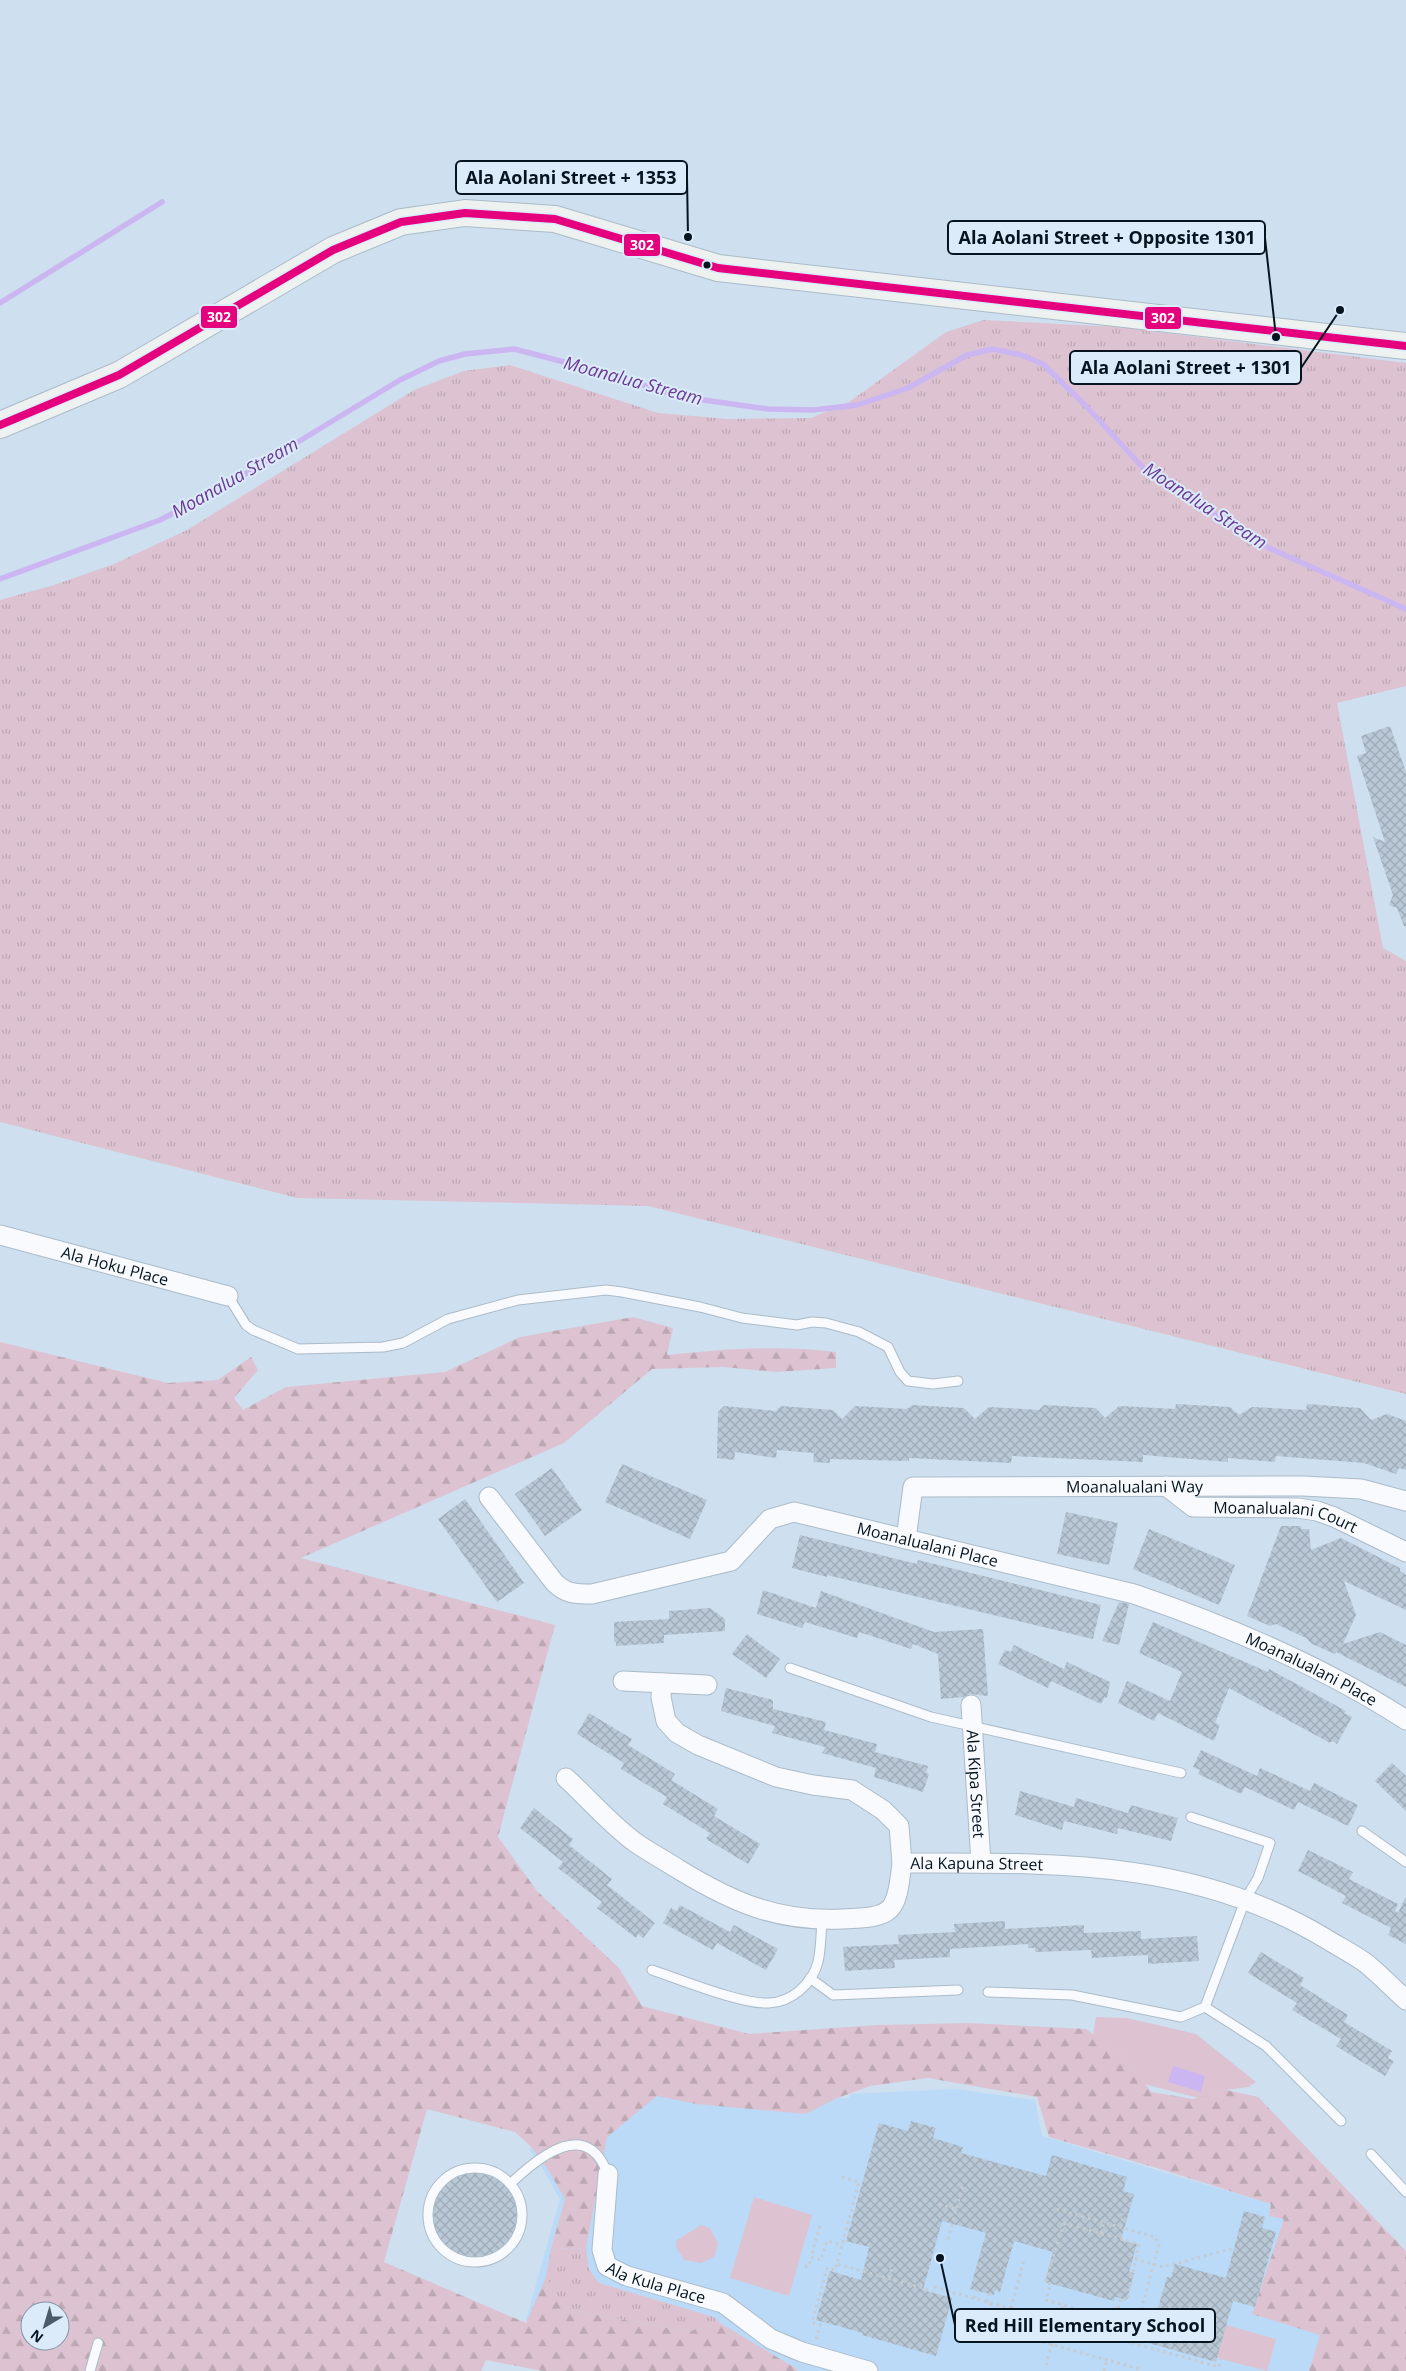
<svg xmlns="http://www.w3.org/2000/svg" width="1406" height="2371" font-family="'Open Sans',sans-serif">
  <defs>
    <pattern id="grass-tufts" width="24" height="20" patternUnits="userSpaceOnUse" patternTransform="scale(1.25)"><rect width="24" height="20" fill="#ddc3d1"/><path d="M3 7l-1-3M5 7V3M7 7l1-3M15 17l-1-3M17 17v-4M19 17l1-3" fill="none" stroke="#bca7b3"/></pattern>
    <pattern id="forest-firs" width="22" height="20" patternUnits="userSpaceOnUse" patternTransform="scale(1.25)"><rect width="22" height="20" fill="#ddc3d1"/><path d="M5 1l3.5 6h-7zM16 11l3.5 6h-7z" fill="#bca7b3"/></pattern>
    <pattern id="building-cross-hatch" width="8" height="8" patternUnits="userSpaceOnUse" patternTransform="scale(1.25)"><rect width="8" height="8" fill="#b9c8d6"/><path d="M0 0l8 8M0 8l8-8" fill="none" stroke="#9eabb7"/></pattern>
  </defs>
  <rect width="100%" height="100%" fill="#cedfef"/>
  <polygon fill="#badaf7" points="644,2085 677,2097 849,2098 850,2094 955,2089 1035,2100 1042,2136 1288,2209 1384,2371 781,2371 526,2320 560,2199 537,2159 529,2150"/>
  <g fill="url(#grass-tufts)">
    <polygon points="984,320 1119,327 1406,363 1406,686 1337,703 1383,948 1406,961 1406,1394 648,1206 297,1198 0,1122 0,600 54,585 114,564 187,530 414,390 464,371 510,365 658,413 728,419 811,418 849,402 946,332"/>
    <polygon points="586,2248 589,2269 599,2283 714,2317 720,2323 687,2332 566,2309 546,2277 551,2249"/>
  </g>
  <path fill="url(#forest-firs)" fill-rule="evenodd" d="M633,1317L673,1328L667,1355C726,1349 776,1345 836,1352V1368L777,1372L723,1367L652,1369L564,1443L301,1558L555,1625L498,1837L537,1891L619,1968L642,2006L749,2034L878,2025L968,2023L1086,2029L1126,2058L1151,2092L1193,2099L1226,2090L1258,2097L1406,2251V2371H1309L1320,2335L1252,2314L1284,2219L1269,2216L1271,2204L1160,2169L1049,2137L1037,2097L928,2078L870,2086L835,2099L806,2114L696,2104L657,2096L607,2137L586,2248L551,2249L565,2199C550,2172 539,2152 515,2132L427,2109L384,2262L526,2323L546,2277L566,2309L687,2332L720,2323L797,2369V2371H543L486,2360L481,2371H0V1342L168,1383L218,1380L251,1357L258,1370L234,1398L243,1410L286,1387L445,1372L520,1337ZM30,2311H60V2341H30Z"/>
  <g fill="#ddc3d1">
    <polygon points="1096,2017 1127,2018 1196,2034 1256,2082 1249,2087 1226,2090 1199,2098 1144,2084 1126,2058 1093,2035"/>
    <polygon points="754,2197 812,2215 789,2296 730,2278"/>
    <polygon points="701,2225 710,2228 718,2244 714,2257 701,2263 684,2260 676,2247 677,2240"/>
    <polygon points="1226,2325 1276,2339 1267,2371 1217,2358"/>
  </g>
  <polygon fill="#cbb6f2" points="1173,2066 1205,2076 1201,2092 1168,2082"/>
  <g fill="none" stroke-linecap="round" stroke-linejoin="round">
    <g stroke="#cbb6f2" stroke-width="5.5">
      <polyline points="0,303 162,202"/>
      <polyline points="0,579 160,520 232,482 400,380 439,361 465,354 514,349 576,365 682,397 768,409 813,410 857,405 908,388 967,355 993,349 1021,355 1043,364 1085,405 1147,472 1269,548 1406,609"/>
    </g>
  </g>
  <g fill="url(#building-cross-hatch)">
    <polygon points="1390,726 1406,772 1406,926 1404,926 1397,908 1389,905 1393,895 1373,837 1385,842 1357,756 1366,753 1361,736"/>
    <polygon points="1176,1404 1230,1407 1239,1415 1252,1407 1306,1410 1307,1404 1360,1408 1371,1420 1387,1414 1406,1421 1406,1470 1399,1468 1396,1474 1364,1463 1276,1456 1275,1462 1228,1458 1228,1462 1143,1455 1143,1462 1012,1456 1011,1463 909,1458 909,1461 830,1459 830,1463 813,1462 814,1453 777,1450 776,1458 735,1452 734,1460 717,1458 718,1412 724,1406 776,1411 781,1406 833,1410 842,1419 855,1406 907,1409 912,1405 964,1408 975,1419 989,1407 1039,1410 1044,1405 1096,1408 1105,1418 1119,1406 1175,1409"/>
    <polygon points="622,1464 707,1500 690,1539 605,1502"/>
    <polygon points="552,1468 582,1510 545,1536 515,1494"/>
    <polygon points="465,1499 524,1583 497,1602 438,1519"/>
    <polygon points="1066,1512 1118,1523 1109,1565 1057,1554"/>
    <polygon points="1281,1526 1301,1526 1301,1529 1309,1529 1311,1550 1341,1538 1400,1568 1400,1571 1406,1575 1406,1610 1344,1581 1356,1615 1343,1644 1380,1632 1406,1645 1406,1687 1336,1652 1335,1654 1312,1644 1306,1638 1276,1624 1270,1626 1247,1616"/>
    <polygon points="1149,1529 1235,1565 1219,1605 1133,1569"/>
    <polygon points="800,1535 917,1564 918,1560 1101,1605 1093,1639 827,1575 827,1577 792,1568"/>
    <polygon points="763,1590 816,1608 821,1591 934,1632 983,1629 988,1696 970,1694 963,1697 941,1699 938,1654 913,1644 911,1649 859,1632 857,1638 805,1622 802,1628 757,1614"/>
    <polygon points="1119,1602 1129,1604 1119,1645 1102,1641"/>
    <polygon points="710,1608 725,1619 725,1631 664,1635 664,1643 616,1646 616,1642 614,1642 614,1622 669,1619 669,1611"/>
    <polygon points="1153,1622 1261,1669 1268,1672 1269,1669 1346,1711 1344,1713 1352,1717 1337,1744 1332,1741 1330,1743 1229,1688 1215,1723 1220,1725 1214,1741 1158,1713 1154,1721 1118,1703 1127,1681 1170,1701 1182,1672 1139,1653"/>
    <polygon points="747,1634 780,1659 766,1678 732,1654"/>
    <polygon points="1014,1645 1064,1669 1067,1662 1110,1682 1107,1698 1105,1697 1101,1704 1051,1681 1048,1688 998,1664 1005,1650 1011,1652"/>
    <polygon points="726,1688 773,1700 773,1709 826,1722 824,1730 877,1744 875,1752 928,1766 926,1773 929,1774 923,1792 874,1777 876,1768 822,1753 825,1747 772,1733 775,1726 721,1711"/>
    <polygon points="589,1713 632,1739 628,1745 675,1774 671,1780 718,1809 714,1816 760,1844 748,1864 706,1839 710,1833 663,1804 667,1797 621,1769 624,1763 577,1734"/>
    <polygon points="1201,1750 1257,1776 1260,1768 1310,1791 1314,1783 1358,1805 1348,1826 1298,1802 1294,1810 1245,1787 1241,1794 1198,1774 1200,1770 1193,1767"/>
    <polygon points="1392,1763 1406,1776 1406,1811 1375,1781"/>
    <polygon points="1020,1791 1074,1807 1076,1798 1128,1813 1131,1805 1178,1818 1171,1841 1118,1828 1117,1834 1064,1821 1062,1830 1015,1815"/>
    <polygon points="534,1808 573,1839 569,1845 612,1879 607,1885 655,1923 643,1938 638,1934 636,1938 597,1908 602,1902 558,1868 563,1862 520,1828"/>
    <polygon points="1308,1850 1353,1872 1349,1879 1398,1904 1395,1911 1398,1913 1406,1896 1406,1944 1388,1935 1391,1928 1342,1903 1346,1896 1298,1871"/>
    <polygon points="680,1905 730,1932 734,1925 778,1949 766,1970 717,1943 713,1950 663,1923 671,1908 677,1911"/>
    <polygon points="1005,1921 1005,1929 1084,1925 1084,1933 1141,1931 1141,1939 1197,1936 1199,1961 1148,1964 1148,1955 1092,1958 1091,1950 1035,1952 1035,1948 1028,1948 1028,1944 950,1949 950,1957 894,1960 895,1968 845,1971 843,1947 899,1944 898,1935 955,1932 954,1924"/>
    <polygon points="1261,1952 1304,1978 1300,1985 1348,2015 1344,2022 1392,2051 1388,2058 1394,2061 1385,2076 1336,2046 1341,2039 1292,2010 1297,2003 1248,1973"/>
    <polygon points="911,2121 936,2128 933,2138 963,2147 961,2153 1046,2176 1052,2155 1127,2177 1123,2191 1134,2194 1121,2240 1137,2244 1129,2272 1134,2273 1127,2300 1115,2297 1114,2301 1045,2282 1053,2252 1014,2241 1000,2292 995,2290 994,2295 970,2289 986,2233 942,2221 923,2290 952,2298 936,2356 862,2335 863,2333 816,2320 830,2271 861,2280 869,2247 846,2241 879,2123 908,2131"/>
    <circle cx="475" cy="2215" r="42"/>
    <polygon points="1244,2211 1265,2217 1262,2228 1276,2232 1255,2307 1233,2301 1216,2362 1148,2343 1167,2277 1171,2278 1175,2264 1226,2278"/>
  </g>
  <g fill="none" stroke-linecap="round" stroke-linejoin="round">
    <defs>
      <g id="lane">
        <polyline points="228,1296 246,1325 253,1330 298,1349 383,1347 403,1343 448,1319 518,1300 606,1290 622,1292 700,1307 742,1318 797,1325 812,1322 826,1323 859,1332 888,1347 900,1372 908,1381 933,1384 958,1381"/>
        <polyline points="790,1668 931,1717 1181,1773"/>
        <polyline points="1191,1817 1270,1843 1258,1878 1246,1898 1205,2007"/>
        <polyline points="1362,1831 1406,1862"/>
        <path d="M652,1970C679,1979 743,2005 769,2003C792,2002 812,1984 818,1962C821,1949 821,1933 822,1920"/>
        <polyline points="810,1978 833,1995 958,1990"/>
        <polyline points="988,1992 1072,1995 1181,2017 1205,2007 1266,2046 1341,2121"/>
        <polyline points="1371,2154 1406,2192"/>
        <circle cx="475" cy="2215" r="47"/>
        <path d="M510,2184C527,2168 565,2133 590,2149C599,2154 604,2165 608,2174"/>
        <polyline points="90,2371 98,2343"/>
      </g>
      <g id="street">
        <path id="s1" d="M0,1235L228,1296"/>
        <path id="s2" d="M1166,1486L1193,1507L1298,1508L1317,1511L1334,1517L1406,1552"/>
        <path id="s3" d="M489,1497L554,1582C566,1594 575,1594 592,1594L731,1561L770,1519L794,1512L1134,1594C1225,1625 1326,1668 1406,1720"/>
        <path id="s4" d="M906,1539L913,1487L1303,1486L1361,1489L1406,1501"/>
        <polyline points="623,1681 707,1685"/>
        <polyline points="662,1683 661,1697 666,1721 677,1733 698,1745 776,1777 813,1785 852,1790 883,1810 899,1826 902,1863"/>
        <path id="s5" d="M971,1705L981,1863"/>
        <path id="s6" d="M566,1778C589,1799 611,1825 636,1843C649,1852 664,1860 678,1869C732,1902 777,1922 842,1919C894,1917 896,1914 902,1863C1053,1863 1194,1858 1328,1940C1341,1948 1355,1955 1367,1964C1380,1975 1393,1988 1406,2000"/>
        <path id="s7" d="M608,2174L602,2250L607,2266L627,2276L723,2303L771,2339L802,2352L868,2371"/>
      </g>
      <polyline id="secondary" points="0,425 119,375 333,250 401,222 465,213 555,219 718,268 1406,346"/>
    </defs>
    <use href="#lane" stroke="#abbbc9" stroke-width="11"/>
    <use href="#street" stroke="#abbbc9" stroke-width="21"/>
    <use href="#secondary" stroke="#abbbc9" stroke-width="28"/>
    <g stroke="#c6cbd0" stroke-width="3" stroke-dasharray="2.5 4" stroke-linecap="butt">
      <polyline points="842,2177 859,2182 837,2264 933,2291"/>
      <polyline points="939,2204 956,2209"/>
      <polygon points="1064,2223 1139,2244 1127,2300 1121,2298 1115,2320 1046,2300 1051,2284 1045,2282"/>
      <polyline points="820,2226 811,2257 821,2260 827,2241 842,2245"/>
      <polyline points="1120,2227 1124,2214"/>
      <polyline points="1101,2233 1104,2222"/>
      <polyline points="948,2239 963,2185"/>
      <polyline points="1135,2259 1163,2267 1234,2248"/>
      <polyline points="805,2266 808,2267 811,2257"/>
      <polyline points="889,2278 893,2265"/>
      <polyline points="934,2287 1132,2343 1159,2245 1155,2237 1056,2209"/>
      <polyline points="975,2298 978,2290"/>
      <polyline points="987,2302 989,2294"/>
      <polyline points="991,2303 987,2317 1045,2333 1042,2342 1140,2369"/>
      <polyline points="1011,2308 1024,2260"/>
      <polyline points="1139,2316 1155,2320"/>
      <polyline points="1110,2336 1115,2320"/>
      <polyline points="816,2339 820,2325 812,2323 827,2268 835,2270 837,2264"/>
      <polyline points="1132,2343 1219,2367 1221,2359"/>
      <polyline points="1046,2365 1063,2305"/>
      <polyline points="1104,2371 1107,2360"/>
    </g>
    <use href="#lane" stroke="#f8fafd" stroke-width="9"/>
    <use href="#street" stroke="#f8fafd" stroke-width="19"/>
    <use href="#secondary" stroke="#edf1ef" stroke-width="26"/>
    <defs>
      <polyline id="bus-1" points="0,425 119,375 333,250 401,222 465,213 555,219 718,268 1406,346"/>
    </defs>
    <use href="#bus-1" stroke="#dbebf9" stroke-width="11"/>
    <use href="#bus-1" stroke="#e5007d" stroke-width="8"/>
  </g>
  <circle fill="#061420" stroke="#dbebf9" stroke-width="2" cx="707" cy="265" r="4.5"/>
  <g text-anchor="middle" stroke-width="4" stroke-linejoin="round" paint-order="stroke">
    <g font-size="16" fill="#061420" stroke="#dbebf9">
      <text dy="6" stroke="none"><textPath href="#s1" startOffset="119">Ala Hoku Place</textPath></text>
      <text dy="6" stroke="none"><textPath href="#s4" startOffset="274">Moanalualani Way</textPath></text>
      <text dy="6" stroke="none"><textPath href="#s2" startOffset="128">Moanalualani Court</textPath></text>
      <text dy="6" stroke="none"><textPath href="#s3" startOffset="511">Moanalualani Place</textPath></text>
      <text dy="6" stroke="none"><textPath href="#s3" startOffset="916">Moanalualani Place</textPath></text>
      <text dy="6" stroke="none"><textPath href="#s5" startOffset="79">Ala Kipa Street</textPath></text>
      <text dy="6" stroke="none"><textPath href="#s6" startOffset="492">Ala Kapuna Street</textPath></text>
      <text dy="6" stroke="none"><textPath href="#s7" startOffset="145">Ala Kula Place</textPath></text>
    </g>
    <g font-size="18" font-style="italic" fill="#6a3a95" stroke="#dbebf9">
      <text transform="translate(633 381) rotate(15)" y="6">Moanalua Stream</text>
      <text transform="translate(235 478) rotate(-30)" y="6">Moanalua Stream</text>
      <text transform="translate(1205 506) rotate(33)" y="6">Moanalua Stream</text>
    </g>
  </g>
  <path fill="none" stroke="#061420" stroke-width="2" d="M688 237L687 177M1276 337L1265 238M1340 310L1301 368M940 2258L955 2325"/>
  <g fill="#061420" stroke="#dbebf9" stroke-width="2">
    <circle cx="688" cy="237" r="5"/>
    <circle cx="1276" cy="337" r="5"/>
    <circle cx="1340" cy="310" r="5"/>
    <circle cx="940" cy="2258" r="5"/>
  </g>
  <g fill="#dbebf9" stroke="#061420" stroke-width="2">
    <rect x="456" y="161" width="231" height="33" rx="5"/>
    <rect x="948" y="221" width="317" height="33" rx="5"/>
    <rect x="1070" y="351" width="231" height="33" rx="5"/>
    <rect x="955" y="2309" width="260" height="33" rx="5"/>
  </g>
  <g font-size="18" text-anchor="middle" font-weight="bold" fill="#061420">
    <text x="571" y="184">Ala Aolani Street + 1353</text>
    <text x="1107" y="244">Ala Aolani Street + Opposite 1301</text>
    <text x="1186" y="374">Ala Aolani Street + 1301</text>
    <text x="1085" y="2332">Red Hill Elementary School</text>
  </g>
  <g stroke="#dbebf9" stroke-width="2">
    <rect x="623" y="233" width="38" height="24" rx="5" fill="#e5007d"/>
    <rect x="200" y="305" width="38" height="24" rx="5" fill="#e5007d"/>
    <rect x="1144" y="306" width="38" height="24" rx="5" fill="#e5007d"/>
  </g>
  <g font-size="14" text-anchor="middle" font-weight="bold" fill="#fff">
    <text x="642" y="250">302</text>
    <text x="219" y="322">302</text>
    <text x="1163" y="323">302</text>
  </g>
  <g transform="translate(45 2326) rotate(218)"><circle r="24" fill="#dbebf9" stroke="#8695a2"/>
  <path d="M0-4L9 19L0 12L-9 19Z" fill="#4c5b68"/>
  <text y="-8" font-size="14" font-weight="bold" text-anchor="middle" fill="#061420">N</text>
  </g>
</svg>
